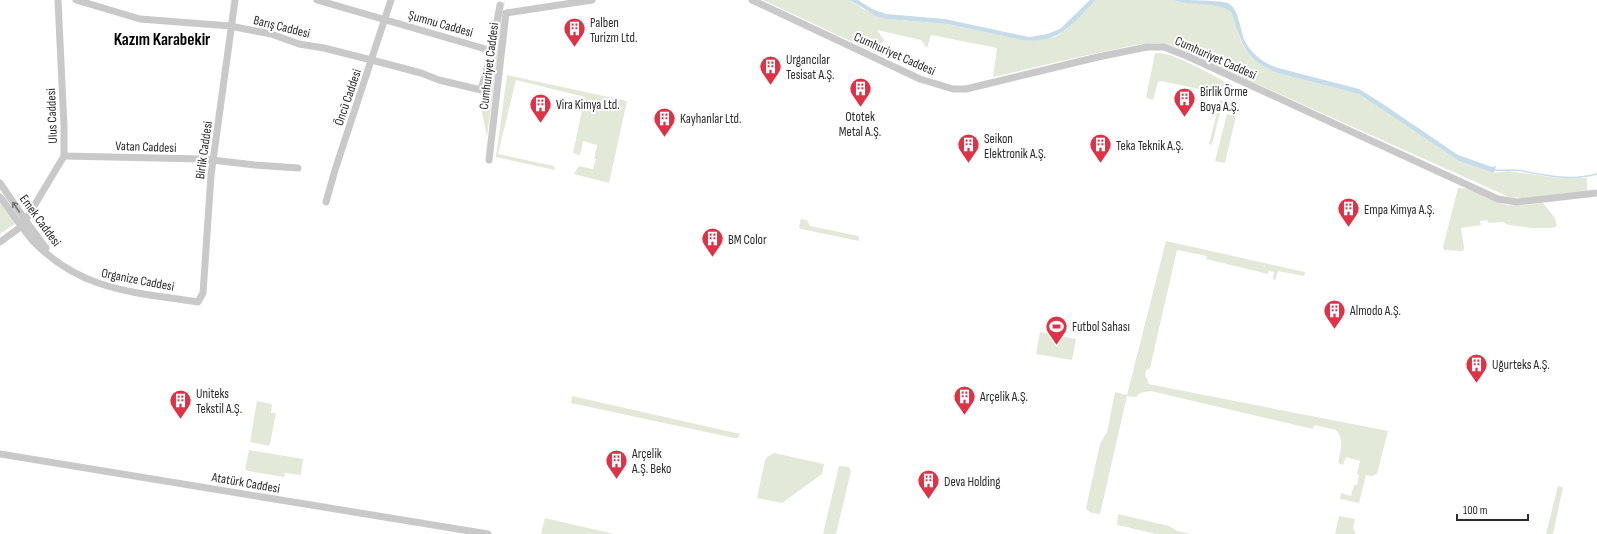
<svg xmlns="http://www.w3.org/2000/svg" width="1597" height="534" font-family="'Sofia Sans Condensed',sans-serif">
  <rect width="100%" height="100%" fill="#fff"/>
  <g fill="#e2e9d9">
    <polygon points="505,0 487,137 480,103 493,56 501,8"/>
    <path d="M763,0H850L863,9L887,19L947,24L1021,40L1055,37L1067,29L1096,0H1173L1178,2L1219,5C1238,10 1235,31 1243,45C1251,58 1261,65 1274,72L1359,94L1459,161L1494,173L1508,171L1558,178H1587V191L1523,198L1509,197L1170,45C1150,41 1131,46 1112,50C1072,58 1033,68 993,77L997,48L931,35L927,48L921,40L877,30L884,40L876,53Z"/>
    <path d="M1155,53C1174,51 1215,77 1233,86L1227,95L1161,81L1158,82L1153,100L1146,98Z"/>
    <polygon points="507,75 627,101 609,183 574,174 579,166 593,169 596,159 594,159 597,145 583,141 580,155 573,153 585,97 516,80 498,154 554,166 555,170 496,157"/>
    <polygon points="1220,100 1223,101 1212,145 1209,144"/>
    <polygon points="1227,114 1236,116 1225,163 1215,161"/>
    <path d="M1458,188C1469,186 1494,203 1508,205C1520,206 1532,204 1543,203L1555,218L1557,226L1552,228H1533L1509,225L1503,222L1489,223L1487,220L1480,221L1481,225L1461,228L1464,248L1463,251L1444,250L1443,247Z"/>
    <polygon points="0,203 16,223 0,234"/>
    <polygon points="801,219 807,220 810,226 858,236 859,237 859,241 801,229 799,227"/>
    <path d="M1166,241L1305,272L1304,276L1278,271L1275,280L1273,279L1274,272L1269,271L1268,274L1206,259L1207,256L1177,250L1150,368L1146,370L1145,376L1148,380V384L1388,431L1377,474L1372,476L1366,475L1359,503L1340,499L1341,493L1351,496L1354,485H1357L1359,475L1357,474L1360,461L1346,457L1343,465L1338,463C1340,451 1345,440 1336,430L1314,425L1313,429L1151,391L1140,393L1136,397L1127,396L1100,514C1094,513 1089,514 1086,508L1100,444L1107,432L1115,392L1127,395Z"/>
    <polygon points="1040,332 1076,339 1072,360 1036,354"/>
    <polygon points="572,396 740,434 738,438 734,438 571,403"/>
    <polygon points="257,401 272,404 271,413 276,413 270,444 269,446 250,442"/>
    <polygon points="249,450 303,459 301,475 285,473 284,477 248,471 245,469"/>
    <polygon points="774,453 824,464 822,474 782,503 757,498 765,460 767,457"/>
    <polygon points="839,466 849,467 851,471 836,534 823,534"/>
    <polygon points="1558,486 1563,487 1553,534 1546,534"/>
    <polygon points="1118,514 1169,526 1177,531 1191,534 1156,534 1118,525 1117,525"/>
    <polygon points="1339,516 1355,519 1353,528 1356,534 1335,534"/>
    <polygon points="545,518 614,534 541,534"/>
  </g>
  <g fill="#c6dde9">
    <path d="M850,0H858L872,9L886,14L945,19L1029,37L1047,34L1060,29L1090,0H1096C1071,25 1060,44 1021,40L947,24L887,19L876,16Z"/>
    <path d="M1173,0C1186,0 1216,0 1228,3C1239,9 1240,28 1244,39C1250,53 1263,63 1278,68L1359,89L1383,104L1458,155L1492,167L1496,166L1494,173L1459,161L1359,94L1274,72C1244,57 1242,44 1232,14C1223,0 1189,7 1173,0Z"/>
  </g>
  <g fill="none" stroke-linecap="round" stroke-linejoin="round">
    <path stroke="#c6dde9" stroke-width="1.5" d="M1494,170C1503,171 1513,169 1523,171C1547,176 1572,181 1597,174"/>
    <g stroke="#c9c9c9" stroke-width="7">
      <polyline points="76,0 140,19 230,26 271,34 299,44 324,48 387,64 421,73 439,80 481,90 491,54 500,5"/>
      <polyline points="317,0 489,50"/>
      <polyline points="752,0 920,79 953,89 966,89 1098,57 1147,47 1164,47 1189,57 1498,199 1517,202 1597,193"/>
      <polyline points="64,156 203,159 255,165 298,168"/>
      <polyline points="489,160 506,13 592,0"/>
      <polyline points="0,183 26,221 46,248"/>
      <path d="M0,197C11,211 21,227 33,241C81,291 133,292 198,302L203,293L211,175L235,0"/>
      <polyline points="326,202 335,170 391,0"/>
      <polyline points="0,242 22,226 64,156 64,126 58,0"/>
      <polyline points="0,454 488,534"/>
    </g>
  </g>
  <defs><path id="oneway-shaft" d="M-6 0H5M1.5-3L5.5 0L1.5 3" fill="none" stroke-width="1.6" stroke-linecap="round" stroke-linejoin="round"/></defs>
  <use stroke="#737373" href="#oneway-shaft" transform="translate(16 207) rotate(-124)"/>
  <defs>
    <symbol id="building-pin" viewBox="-11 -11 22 30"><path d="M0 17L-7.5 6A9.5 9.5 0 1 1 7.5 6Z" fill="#de3246" stroke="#fff"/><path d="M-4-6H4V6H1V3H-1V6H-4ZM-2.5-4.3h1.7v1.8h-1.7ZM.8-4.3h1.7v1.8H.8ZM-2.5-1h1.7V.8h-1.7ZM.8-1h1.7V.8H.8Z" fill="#fff"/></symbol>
    <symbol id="stadium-pin" viewBox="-11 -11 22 30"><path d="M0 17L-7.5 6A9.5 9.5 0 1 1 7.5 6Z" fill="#de3246" stroke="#fff"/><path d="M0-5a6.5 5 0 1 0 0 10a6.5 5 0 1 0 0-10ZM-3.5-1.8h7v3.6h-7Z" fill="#fff"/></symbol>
  </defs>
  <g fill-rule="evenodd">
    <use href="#building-pin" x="562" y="16" width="25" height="34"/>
    <use href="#building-pin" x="758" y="54" width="25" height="34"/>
    <use href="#building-pin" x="848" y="76" width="25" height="34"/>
    <use href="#building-pin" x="1172" y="86" width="25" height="34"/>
    <use href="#building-pin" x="528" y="92" width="25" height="34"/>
    <use href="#building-pin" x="652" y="106" width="25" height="34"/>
    <use href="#building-pin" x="956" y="132" width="25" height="34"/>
    <use href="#building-pin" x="1088" y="132" width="25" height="34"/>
    <use href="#building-pin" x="1336" y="196" width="25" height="34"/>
    <use href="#building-pin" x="700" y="226" width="25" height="34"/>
    <use href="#building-pin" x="1322" y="298" width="25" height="34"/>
    <use href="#stadium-pin" x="1044" y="314" width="25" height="34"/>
    <use href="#building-pin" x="1464" y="352" width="25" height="34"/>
    <use href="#building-pin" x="952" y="384" width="25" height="34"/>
    <use href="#building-pin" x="168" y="388" width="25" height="34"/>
    <use href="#building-pin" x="604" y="448" width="25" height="34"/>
    <use href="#building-pin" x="916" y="468" width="25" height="34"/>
  </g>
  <g text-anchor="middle" stroke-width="4" stroke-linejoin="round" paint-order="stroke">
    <g font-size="13" fill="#2c2c2c" stroke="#fff" text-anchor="start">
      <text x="590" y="27">Palben<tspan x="590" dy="15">Turizm Ltd.</tspan></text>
      <text x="786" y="64">Urgancılar<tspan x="786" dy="15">Tesisat A.Ş.</tspan></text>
      <text x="1200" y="96">Birlik Örme<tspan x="1200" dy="15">Boya A.Ş.</tspan></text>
      <text x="556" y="109">Vira Kimya Ltd.</text>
      <text x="860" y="121" text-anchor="middle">Ototek<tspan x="860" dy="15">Metal A.Ş.</tspan></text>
      <text x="680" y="123">Kayhanlar Ltd.</text>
      <text x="984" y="143">Seikon<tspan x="984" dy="15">Elektronik A.Ş.</tspan></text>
      <text x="1116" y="150">Teka Teknik A.Ş.</text>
      <text x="1364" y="214">Empa Kimya A.Ş.</text>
      <text x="728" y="244">BM Color</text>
      <text x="1350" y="315">Almodo A.Ş.</text>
      <text x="1072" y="331">Futbol Sahası</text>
      <text x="1492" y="369">Uğurteks A.Ş.</text>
      <text x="196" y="398">Uniteks<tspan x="196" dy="15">Tekstil A.Ş.</tspan></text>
      <text x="980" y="401">Arçelik A.Ş.</text>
      <text x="632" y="458">Arçelik<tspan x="632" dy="15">A.Ş. Beko</tspan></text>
      <text x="944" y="486">Deva Holding</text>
    </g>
    <g font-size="13" fill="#2c2c2c" stroke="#fff">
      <text transform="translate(441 23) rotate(16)" y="5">Şumnu Caddesi</text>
      <text transform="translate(282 26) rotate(14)" y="5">Barış Caddesi</text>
      <text transform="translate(895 53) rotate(24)" y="5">Cumhuriyet Caddesi</text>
      <text transform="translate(1216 57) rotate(24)" y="5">Cumhuriyet Caddesi</text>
      <text transform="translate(488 66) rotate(-83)" y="5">Cumhuriyet Caddesi</text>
      <text transform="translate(347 97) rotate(-71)" y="5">Öncü Caddesi</text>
      <text transform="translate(51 116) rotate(-92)" y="5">Ulus Caddesi</text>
      <text transform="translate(146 146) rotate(2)" y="5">Vatan Caddesi</text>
      <text transform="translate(203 150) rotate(-82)" y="5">Birlik Caddesi</text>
      <text transform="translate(41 220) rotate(54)" y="5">Emek Caddesi</text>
      <text transform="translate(138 279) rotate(11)" y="5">Organize Caddesi</text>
      <text transform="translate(246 482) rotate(10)" y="5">Atatürk Caddesi</text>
    </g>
    <g font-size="17" font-weight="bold" fill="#000" stroke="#fff">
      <text x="162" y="45">Kazım Karabekir</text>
    </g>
  </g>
  <path d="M1457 514v6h71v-6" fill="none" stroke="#2c2c2c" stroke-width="2"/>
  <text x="1463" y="514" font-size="12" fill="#2c2c2c" stroke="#ffffff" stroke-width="3" paint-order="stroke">100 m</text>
</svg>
